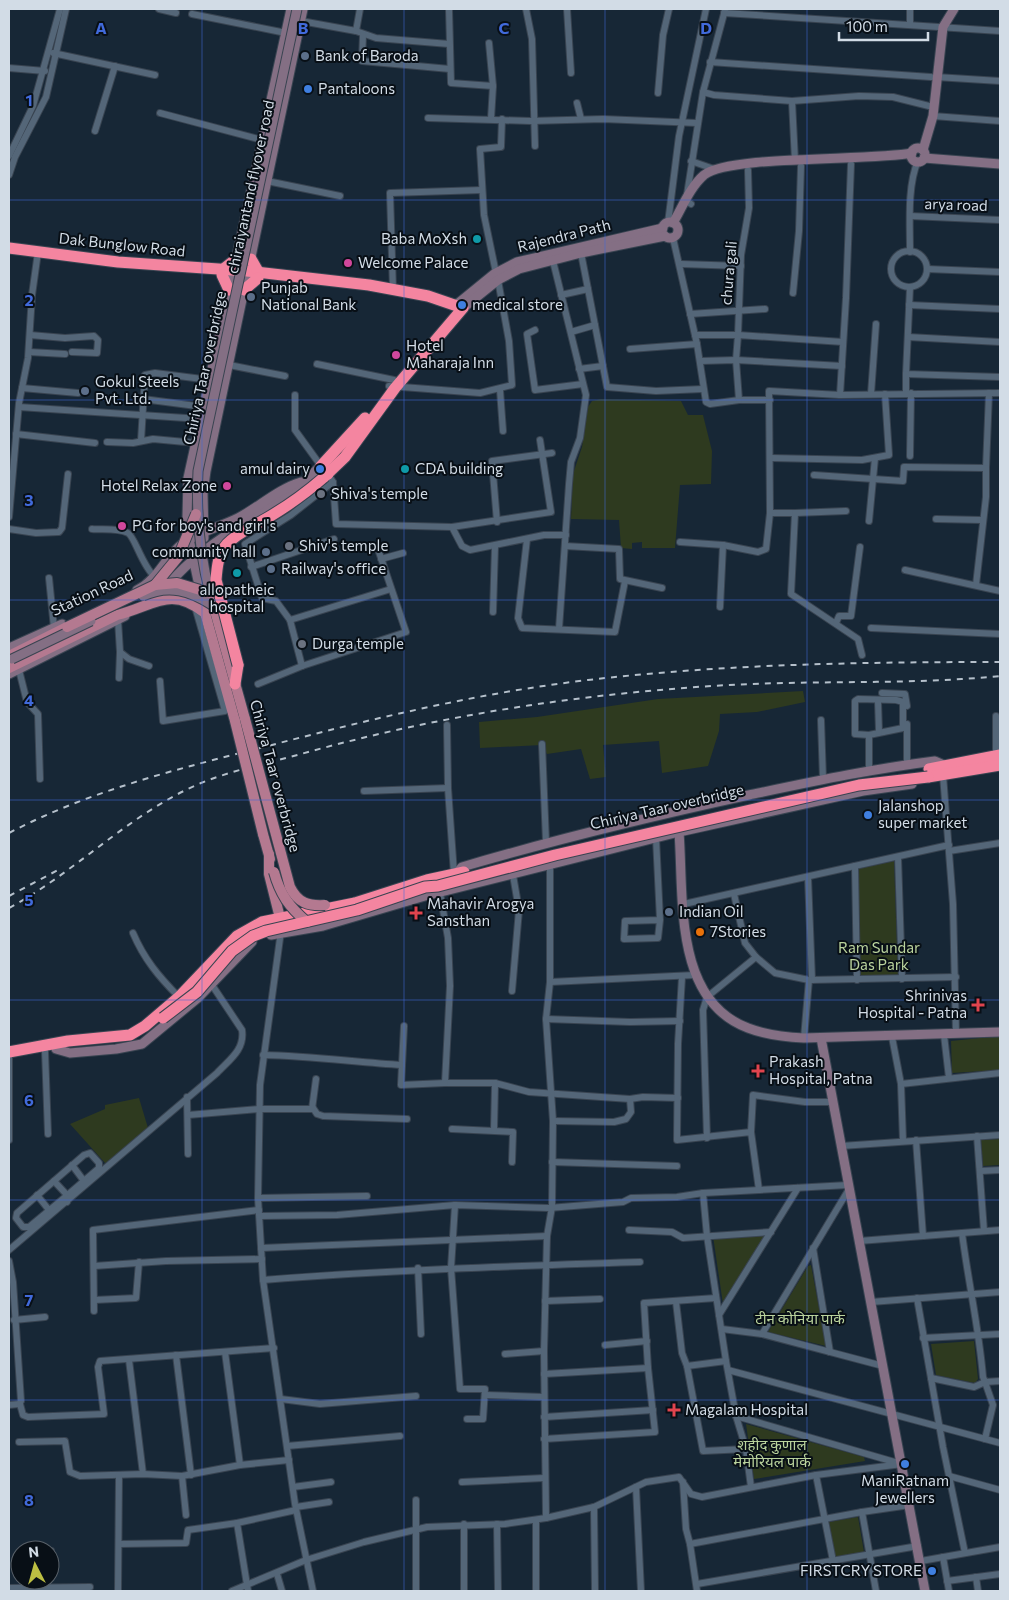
<svg xmlns="http://www.w3.org/2000/svg" width="1009" height="1600" font-family="Commissioner,'Noto Sans Devanagari',sans-serif">
  <rect width="100%" height="100%" fill="#172736"/>
  <g fill="#2e3a1f">
    <polygon points="601,399 681,401 688,415 703,415 712,451 711,484 680,485 675,548 642,548 642,542 632,543 632,549 621,548 619,520 571,519 573,474 582,447 588,407 592,401"/>
    <polygon points="803,691 805,702 757,712 720,714 719,731 708,766 662,773 659,741 603,745 606,777 590,779 581,749 547,754 542,745 480,748 479,722 537,717 658,699"/>
    <polygon points="894,861 898,975 861,976 858,869"/>
    <polygon points="1000,1036 1000,1070 952,1073 951,1041"/>
    <polygon points="139,1098 148,1128 106,1164 70,1124 105,1109 105,1105"/>
    <polygon points="1000,1139 1000,1165 983,1166 981,1140"/>
    <polygon points="765,1235 724,1304 723,1304 713,1236"/>
    <polygon points="811,1265 826,1346 768,1332 808,1266"/>
    <polygon points="974,1341 978,1379 975,1383 936,1375 931,1344"/>
    <polygon points="746,1424 864,1457 865,1461 754,1479"/>
    <polygon points="858,1517 864,1552 835,1557 829,1522"/>
  </g>
  <g fill="none" stroke-linecap="round" stroke-linejoin="round">
    <defs>
      <g id="street">
        <polyline points="159,9 176,13"/>
        <polyline points="449,9 451,83 493,86"/>
        <polyline points="526,9 532,39 535,146"/>
        <polyline points="567,9 571,73"/>
        <polyline points="724,13 1000,31"/>
        <polyline points="192,14 286,33"/>
        <polyline points="301,21 356,31 360,9"/>
        <polyline points="910,25 910,9"/>
        <polyline points="356,31 376,38 449,44"/>
        <polyline points="363,35 362,61 450,69"/>
        <polyline points="489,43 493,86 491,119"/>
        <polyline points="53,53 155,75"/>
        <polyline points="710,62 931,77"/>
        <polyline points="9,68 45,71"/>
        <polyline points="936,77 1000,81"/>
        <polyline points="703,92 714,95 792,101 859,96 893,97 929,106"/>
        <polyline points="658,93 663,35 669,9"/>
        <polyline points="792,101 795,161"/>
        <polyline points="577,103 581,119"/>
        <polyline points="160,113 262,140"/>
        <polyline points="933,116 1000,121"/>
        <polyline points="428,118 531,121 603,119 697,123"/>
        <polyline points="95,131 115,66"/>
        <polyline points="9,156 33,106 60,9"/>
        <polyline points="691,161 714,169"/>
        <polyline points="9,175 15,157 46,97 66,9"/>
        <polyline points="267,181 340,196"/>
        <polyline points="691,204 686,201 703,92 725,10"/>
        <polyline points="910,216 1000,220"/>
        <polyline points="668,223 679,136 706,9"/>
        <polyline points="673,238 697,344 706,402 710,404 739,400 770,400"/>
        <circle cx="909" cy="269" r="18"/>
        <path d="M910,252C910,226 907,185 918,161"/>
        <polyline points="581,253 607,387 656,391 703,389"/>
        <polyline points="552,257 586,395 580,438 571,462 569,484 559,629"/>
        <polyline points="681,264 741,266"/>
        <polyline points="927,269 1000,272"/>
        <polyline points="496,273 484,215 480,149 501,147 502,119"/>
        <polyline points="910,287 906,374 1000,377"/>
        <polyline points="393,290 390,193 482,190"/>
        <polyline points="793,293 799,231 801,166"/>
        <polyline points="561,295 588,289"/>
        <polyline points="909,305 1000,309"/>
        <polyline points="690,314 765,309"/>
        <polyline points="535,330 527,334 535,390 583,384"/>
        <polyline points="571,332 595,325"/>
        <polyline points="30,335 65,338 94,336 98,340 97,353 72,352"/>
        <polyline points="695,335 738,335 741,255 749,208 748,170"/>
        <polyline points="908,337 1000,342"/>
        <polyline points="630,349 697,344"/>
        <polyline points="29,352 65,354"/>
        <polyline points="700,361 736,360 842,366"/>
        <polyline points="317,364 394,380"/>
        <polyline points="229,365 285,376"/>
        <polyline points="579,369 603,366"/>
        <polyline points="389,386 480,393 512,385 509,341 498,280"/>
        <polyline points="22,388 78,393"/>
        <polyline points="500,390 503,431"/>
        <polyline points="906,393 906,374"/>
        <polyline points="871,394 876,324"/>
        <polyline points="295,395 295,430 321,466"/>
        <polyline points="840,395 846,298 851,164"/>
        <polyline points="143,399 204,407"/>
        <polyline points="739,400 736,360 738,335 843,342"/>
        <polyline points="19,407 201,419"/>
        <polyline points="16,434 95,443"/>
        <polyline points="141,441 145,375 155,373 210,380"/>
        <polyline points="107,442 133,443 153,439 196,443"/>
        <polyline points="910,456 911,393"/>
        <polyline points="771,458 862,460 889,455 885,394"/>
        <polyline points="328,474 333,482 336,524 452,527 462,546 470,550 544,535 566,535"/>
        <polyline points="814,475 903,481 904,467 986,468 989,393"/>
        <polyline points="770,513 795,513 791,594 858,639 862,655"/>
        <polyline points="795,513 846,511"/>
        <polyline points="9,517 19,403 28,358 32,295 38,252"/>
        <polyline points="936,519 982,520"/>
        <polyline points="869,521 875,458"/>
        <polyline points="497,522 492,461 552,453"/>
        <polyline points="452,527 551,512 540,440"/>
        <polyline points="9,529 36,533 59,532 62,528 68,474"/>
        <path d="M92,529C102,530 119,528 128,533C135,537 142,566 155,577"/>
        <polyline points="527,539 518,618 522,628 615,632 625,581"/>
        <polyline points="680,542 723,545 758,552 766,549 770,513 769,391 840,395 1000,393"/>
        <polyline points="565,546 619,549 620,579 662,588"/>
        <polyline points="381,559 403,553"/>
        <polyline points="251,567 334,539"/>
        <polyline points="905,570 1000,591"/>
        <polyline points="49,578 54,628"/>
        <polyline points="976,585 986,497 986,468"/>
        <polyline points="720,607 723,545"/>
        <polyline points="493,612 495,546"/>
        <polyline points="118,620 120,652 129,659 149,666"/>
        <polyline points="290,620 276,601 262,598 245,544 291,515 333,482"/>
        <polyline points="836,623 839,616 851,616 860,547"/>
        <polyline points="871,628 1000,634"/>
        <polyline points="302,666 290,620 391,589"/>
        <polyline points="19,670 27,702 38,714 40,779"/>
        <polyline points="119,678 120,652"/>
        <polyline points="160,681 163,721 225,711 195,607"/>
        <polyline points="258,684 302,666 406,632 378,549"/>
        <polyline points="882,693 905,694 907,706"/>
        <polygon points="858,699 896,700 903,702 903,728 869,735 855,734 855,701"/>
        <polyline points="878,701 879,732"/>
        <polyline points="996,716 996,756"/>
        <polyline points="821,720 823,779"/>
        <polyline points="447,725 448,788 454,874"/>
        <polyline points="542,744 546,842"/>
        <polyline points="907,765 907,724"/>
        <polyline points="869,769 869,735"/>
        <polyline points="943,775 953,904 956,1034"/>
        <polyline points="364,791 448,788"/>
        <polyline points="656,838 660,920 625,921 624,939 658,938 660,920"/>
        <polyline points="949,851 1000,843"/>
        <polyline points="898,857 902,979"/>
        <polyline points="855,866 857,980"/>
        <polyline points="808,877 812,980"/>
        <polyline points="440,893 448,938 450,986 445,1083 495,1083 529,1092 630,1099 643,1097 678,1098"/>
        <polyline points="734,894 745,943 756,957 775,973 809,980 956,977"/>
        <polyline points="684,904 949,845"/>
        <polyline points="281,931 260,1085 258,1198 263,1280 295,1504 313,1591"/>
        <path d="M133,933C144,959 159,977 179,997"/>
        <polyline points="682,977 678,1044 677,1140 751,1132 759,1190"/>
        <polyline points="550,982 695,975"/>
        <polyline points="512,991 519,910 513,875"/>
        <polyline points="546,1019 630,1022 680,1021"/>
        <polyline points="404,1026 401,1085 445,1083"/>
        <polyline points="944,1035 949,1078"/>
        <polyline points="892,1037 901,1084 903,1141"/>
        <polyline points="804,1038 809,980"/>
        <polyline points="45,1051 48,1134"/>
        <path d="M263,1055C310,1056 355,1062 402,1065"/>
        <polyline points="901,1084 1000,1073"/>
        <polyline points="187,1097 188,1154"/>
        <polyline points="313,1108 317,1114 323,1116 407,1119"/>
        <polyline points="188,1115 259,1109 312,1109 316,1079"/>
        <polyline points="553,1121 614,1122 626,1119 631,1112 630,1099"/>
        <polyline points="452,1129 513,1132 512,1162"/>
        <polyline points="494,1130 495,1083"/>
        <polyline points="751,1132 753,1095 805,1102 833,1102"/>
        <polyline points="977,1136 984,1231"/>
        <polyline points="707,1138 703,1010 707,997 756,957"/>
        <polyline points="9,1140 9,1058"/>
        <polyline points="916,1140 923,1236"/>
        <polyline points="841,1146 1000,1135"/>
        <polyline points="552,1162 677,1166"/>
        <polyline points="72,1165 84,1181"/>
        <polyline points="980,1171 1000,1170"/>
        <polyline points="54,1181 67,1195"/>
        <polyline points="703,1193 707,1236 726,1361 736,1416 746,1449 751,1487"/>
        <polyline points="37,1195 49,1210"/>
        <polyline points="64,1198 99,1168 99,1163 90,1153 84,1155 17,1213 16,1218 23,1227 29,1227 64,1198 67,1202"/>
        <polyline points="258,1198 367,1196"/>
        <polyline points="455,1205 451,1268 460,1389 485,1389 483,1419 467,1419"/>
        <polyline points="260,1216 337,1215 455,1205 549,1208 623,1202 631,1198 677,1197 703,1193 848,1185"/>
        <polyline points="629,1230 672,1232 683,1238 771,1232"/>
        <path d="M962,1233C968,1281 979,1328 983,1377L985,1382L1000,1381"/>
        <polyline points="859,1241 1000,1230"/>
        <polyline points="261,1248 547,1236"/>
        <polyline points="813,1248 830,1352"/>
        <path d="M9,1250L217,1073C229,1060 245,1050 242,1030L212,985"/>
        <polyline points="9,1261 13,1282 21,1401 19,1404 9,1405"/>
        <polyline points="94,1266 166,1261 262,1259"/>
        <polyline points="418,1268 421,1334"/>
        <path d="M263,1280C389,1270 514,1266 640,1262"/>
        <polyline points="917,1298 943,1447 965,1553"/>
        <polyline points="94,1300 136,1298 139,1262"/>
        <polyline points="545,1301 600,1299"/>
        <polyline points="676,1302 682,1353 687,1366"/>
        <polyline points="871,1302 1000,1292"/>
        <polyline points="94,1311 93,1230 259,1210"/>
        <polyline points="719,1315 798,1188"/>
        <polyline points="14,1320 45,1317"/>
        <polyline points="722,1329 762,1334 849,1189"/>
        <polyline points="762,1334 883,1366"/>
        <polyline points="923,1338 1000,1334"/>
        <polyline points="605,1345 647,1341"/>
        <polyline points="225,1352 240,1465"/>
        <polyline points="505,1354 544,1351"/>
        <polyline points="176,1355 191,1475"/>
        <polyline points="129,1360 143,1474"/>
        <polyline points="726,1361 687,1366 703,1451 746,1449"/>
        <polyline points="728,1370 1000,1443"/>
        <polyline points="544,1374 648,1368 644,1303 716,1298"/>
        <polyline points="931,1378 974,1387 985,1382 993,1405 985,1439"/>
        <polyline points="485,1395 544,1397"/>
        <polyline points="281,1399 320,1404 416,1396"/>
        <polyline points="20,1404 23,1415 28,1417 104,1414 98,1367 100,1361 274,1348"/>
        <polyline points="736,1416 898,1463"/>
        <polyline points="544,1417 653,1410"/>
        <polyline points="544,1439 655,1432 648,1368"/>
        <polyline points="19,1442 65,1441 70,1472 80,1476 143,1474 182,1476 240,1465 289,1460"/>
        <polyline points="287,1446 400,1436"/>
        <polyline points="816,1475 833,1561"/>
        <polyline points="182,1476 186,1515"/>
        <polyline points="949,1476 1000,1490"/>
        <polyline points="462,1482 544,1478"/>
        <polyline points="683,1482 686,1529 690,1544"/>
        <polyline points="293,1487 331,1482"/>
        <polyline points="636,1487 641,1591"/>
        <polyline points="416,1500 416,1591"/>
        <polyline points="296,1507 329,1502"/>
        <polyline points="594,1507 595,1591"/>
        <polyline points="862,1512 910,1505"/>
        <polyline points="546,1518 544,1351 547,1236 552,1207 553,1121 546,1019 550,982 550,866"/>
        <polyline points="237,1523 248,1591"/>
        <polyline points="464,1524 464,1591"/>
        <polyline points="497,1524 498,1591"/>
        <polyline points="119,1544 186,1543 188,1530 237,1523 296,1510"/>
        <polyline points="943,1557 949,1591"/>
        <polyline points="921,1561 1000,1547"/>
        <polyline points="277,1574 282,1591"/>
        <polyline points="50,1576 51,1551"/>
        <polyline points="976,1577 978,1591"/>
        <polyline points="947,1581 1000,1574"/>
        <polyline points="697,1584 918,1546"/>
        <polyline points="9,1588 90,1587"/>
        <polyline points="118,1591 119,1475"/>
        <polyline points="232,1591 306,1560 364,1542 427,1527 505,1524 546,1518 594,1507 646,1482 679,1477 691,1494 702,1497 816,1475 902,1464"/>
        <polyline points="536,1591 536,1520"/>
        <polyline points="697,1591 690,1544 862,1512 876,1591"/>
      </g>
      <g id="secondary">
        <circle cx="918" cy="155" r="7"/>
        <polyline points="923,150 933,116 943,27 954,9"/>
        <polyline points="924,158 1000,164"/>
        <circle cx="670" cy="230" r="8"/>
        <path d="M673,223C682,208 690,187 704,175C729,155 871,161 912,153"/>
        <polyline points="456,305 494,274 517,262 663,228"/>
        <polyline points="463,308 498,280 519,269 581,253 665,236"/>
        <polyline points="204,538 203,493 206,471 303,9"/>
        <path d="M167,586C201,545 247,524 290,494C301,486 310,475 321,466"/>
        <path d="M137,590C158,580 165,557 182,544C198,532 220,527 238,518C259,507 278,489 301,482"/>
        <polyline points="205,613 189,539 187,518 188,478 291,9"/>
        <polyline points="9,648 62,624"/>
        <polyline points="9,674 125,616"/>
        <path d="M679,832C684,897 673,1000 748,1028C766,1035 785,1037 804,1038L1000,1032"/>
        <path d="M457,873L462,867C557,839 652,816 749,795C811,782 871,769 935,761L944,765"/>
        <polyline points="271,935 323,926 425,896 679,832 863,791 912,784"/>
        <polyline points="821,1038 925,1591"/>
        <polyline points="56,1049 70,1053 116,1049 142,1044 199,997 252,942"/>
      </g>
      <g id="primary">
        <polyline points="210,593 245,719"/>
        <polyline points="9,656 67,627"/>
        <path d="M9,668L117,615C154,606 170,585 205,613L235,721"/>
        <polyline points="263,834 270,859"/>
        <polyline points="269,854 269,874 280,918"/>
      </g>
      <g id="highway">
        <polyline points="9,248 118,262 247,271 369,285 428,296 463,308 395,388 345,457 323,478"/>
        <polyline points="251,259 259,273"/>
        <polyline points="222,270 236,259"/>
        <polyline points="222,275 229,290"/>
        <polyline points="244,290 258,278"/>
        <polyline points="328,474 321,466 365,418"/>
        <polyline points="235,684 238,665"/>
        <polyline points="929,769 1000,755"/>
        <polyline points="928,777 1000,765"/>
        <polyline points="9,1052 68,1041 130,1035 145,1026 179,997 237,936 262,922 355,903 427,880 464,872"/>
      </g>
    </defs>
    <use href="#street" stroke="#394451" stroke-width="8"/>
    <use href="#secondary" stroke="#394451" stroke-width="11"/>
    <use href="#primary" stroke="#394451" stroke-width="12"/>
    <use href="#highway" stroke="#394451" stroke-width="13"/>
    <use href="#street" stroke="#546678" stroke-width="6"/>
    <use href="#secondary" stroke="#846f84" stroke-width="9"/>
    <use href="#primary" stroke="#b47990" stroke-width="10"/>
    <use href="#highway" stroke="#f485a0" stroke-width="11"/>
    <g stroke="#b5c0cb" stroke-width="2" stroke-dasharray="6 6" stroke-linecap="butt">
      <path d="M9,833C89,791 177,769 264,747C371,719 478,693 588,680C725,664 862,662 1000,662"/>
      <polyline points="9,896 58,870"/>
      <path d="M9,908C76,872 130,813 201,783C233,770 268,763 301,754C440,715 585,693 729,685C819,680 910,685 1000,676"/>
    </g>
    <defs>
      <g id="secondary-bridge">
        <path d="M210,593C199,552 196,513 198,471L297,9"/>
        <path d="M143,596C169,584 190,591 212,605"/>
        <polyline points="12,659 91,621"/>
      </g>
      <g id="primary-bridge">
        <polyline points="155,585 178,557 196,514"/>
        <polyline points="67,627 155,585 177,583 210,593"/>
        <path d="M245,719L290,887C298,903 308,906 325,905"/>
        <polyline points="235,721 263,834"/>
        <path d="M274,872C280,894 289,907 307,922"/>
      </g>
      <g id="highway-bridge">
        <path d="M238,665L216,580C217,567 218,554 227,544C238,532 256,525 269,517C289,505 306,493 323,478"/>
        <polyline points="163,1018 197,992 232,951 253,936 266,931 357,910 425,887 438,886 555,855 859,785 928,777"/>
      </g>
    </defs>
    <use href="#secondary-bridge" stroke="#394451" stroke-width="11" stroke-linecap="butt"/>
    <use href="#primary-bridge" stroke="#394451" stroke-width="12" stroke-linecap="butt"/>
    <use href="#highway-bridge" stroke="#394451" stroke-width="13" stroke-linecap="butt"/>
    <use href="#secondary-bridge" stroke="#846f84" stroke-width="9"/>
    <use href="#primary-bridge" stroke="#b47990" stroke-width="10"/>
    <use href="#highway-bridge" stroke="#f485a0" stroke-width="11"/>
  </g>
  <path fill="none" stroke="#416adb" stroke-width="1" stroke-opacity="0.55" d="M202,9V1591M404,9V1591M605,9V1591M807,9V1591M9,200H1000M9,400H1000M9,600H1000M9,800H1000M9,1000H1000M9,1200H1000M9,1400H1000"/>
  <g fill="#5c6f8a" stroke="#080f16" stroke-width="2">
    <circle cx="305" cy="56" r="5"/>
    <circle cx="251" cy="297" r="5"/>
    <circle cx="85" cy="391" r="5"/>
    <circle cx="266" cy="552" r="5"/>
    <circle cx="271" cy="569" r="5"/>
    <circle cx="669" cy="912" r="5"/>
  </g>
  <g fill="#3f7fe0" stroke="#080f16" stroke-width="2">
    <circle cx="308" cy="89" r="5"/>
    <circle cx="462" cy="305" r="5"/>
    <circle cx="320" cy="469" r="5"/>
    <circle cx="868" cy="815" r="5"/>
    <circle cx="905" cy="1464" r="5"/>
    <circle cx="932" cy="1571" r="5"/>
  </g>
  <g fill="#0f9aa8" stroke="#080f16" stroke-width="2">
    <circle cx="477" cy="239" r="5"/>
    <circle cx="405" cy="469" r="5"/>
    <circle cx="237" cy="573" r="5"/>
  </g>
  <g fill="#d1479c" stroke="#080f16" stroke-width="2">
    <circle cx="348" cy="263" r="5"/>
    <circle cx="396" cy="355" r="5"/>
    <circle cx="227" cy="486" r="5"/>
    <circle cx="122" cy="526" r="5"/>
  </g>
  <g fill="#6b7280" stroke="#080f16" stroke-width="2">
    <circle cx="321" cy="494" r="5"/>
    <circle cx="289" cy="546" r="5"/>
    <circle cx="302" cy="644" r="5"/>
  </g>
  <g fill="#e0444e" stroke="#080f16" stroke-width="2">
    <path d="M413.5 905.5h5v5h5v5h-5v5h-5v-5h-5v-5h5z"/>
    <path d="M975.5 997.5h5v5h5v5h-5v5h-5v-5h-5v-5h5z"/>
    <path d="M755.5 1063.5h5v5h5v5h-5v5h-5v-5h-5v-5h5z"/>
    <path d="M671.5 1402.5h5v5h5v5h-5v5h-5v-5h-5v-5h5z"/>
  </g>
  <circle fill="#e8710a" stroke="#080f16" stroke-width="2" cx="700" cy="932" r="5"/>
  <g text-anchor="middle" stroke-width="4" stroke-linejoin="round" paint-order="stroke">
    <g font-size="15" fill="#d2dce6" stroke="#080f16" text-anchor="start">
      <text x="315" y="61">Bank of Baroda</text>
      <text x="318" y="94">Pantaloons</text>
      <text x="467" y="244" text-anchor="end">Baba MoXsh</text>
      <text x="358" y="268">Welcome Palace</text>
      <text x="261" y="293">Punjab<tspan x="261" dy="17">National Bank</tspan></text>
      <text x="472" y="310">medical store</text>
      <text x="406" y="351">Hotel<tspan x="406" dy="17">Maharaja Inn</tspan></text>
      <text x="95" y="387">Gokul Steels<tspan x="95" dy="17">Pvt. Ltd.</tspan></text>
      <text x="310" y="474" text-anchor="end">amul dairy</text>
      <text x="415" y="474">CDA building</text>
      <text x="217" y="491" text-anchor="end">Hotel Relax Zone</text>
      <text x="331" y="499">Shiva's temple</text>
      <text x="132" y="531">PG for boy's and girl's</text>
      <text x="299" y="551">Shiv's temple</text>
      <text x="256" y="557" text-anchor="end">community hall</text>
      <text x="281" y="574">Railway's office</text>
      <text x="237" y="595" text-anchor="middle">allopatheic<tspan x="237" dy="17">hospital</tspan></text>
      <text x="312" y="649">Durga temple</text>
      <text x="878" y="811">Jalanshop<tspan x="878" dy="17">super market</tspan></text>
      <text x="427" y="909">Mahavir Arogya<tspan x="427" dy="17">Sansthan</tspan></text>
      <text x="679" y="917">Indian Oil</text>
      <text x="710" y="937">7Stories</text>
      <text x="967" y="1001" text-anchor="end">Shrinivas<tspan x="967" dy="17">Hospital - Patna</tspan></text>
      <text x="769" y="1067">Prakash<tspan x="769" dy="17">Hospital, Patna</tspan></text>
      <text x="685" y="1415">Magalam Hospital</text>
      <text x="905" y="1486" text-anchor="middle">ManiRatnam<tspan x="905" dy="17">Jewellers</tspan></text>
      <text x="922" y="1576" text-anchor="end">FIRSTCRY STORE</text>
    </g>
    <g font-size="15" fill="#d2dce6" stroke="#080f16">
      <text transform="translate(251 187) rotate(-78)" y="5">chiraiyantand flyover road</text>
      <text transform="translate(956 205) rotate(2)" y="5">arya road</text>
      <text transform="translate(564 236) rotate(-14)" y="5">Rajendra Path</text>
      <text transform="translate(122 245) rotate(6)" y="5">Dak Bunglow Road</text>
      <text transform="translate(729 273) rotate(-85)" y="5">chura gali</text>
      <text transform="translate(205 368) rotate(-78)" y="5">Chiriya Taar overbridge</text>
      <text transform="translate(92 593) rotate(-25)" y="5">Station Road</text>
      <text transform="translate(275 776) rotate(75)" y="5">Chiriya Taar overbridge</text>
      <text transform="translate(667 807) rotate(-13)" y="5">Chiriya Taar overbridge</text>
    </g>
    <g font-size="15" fill="#bad39d" stroke="#080f16">
      <text x="879" y="953">Ram Sundar<tspan x="879" dy="17">Das Park</tspan></text>
      <text x="800" y="1324">टीन कोनिया पार्क</text>
      <text x="772" y="1450">शहीद कुणाल<tspan x="772" dy="17">मेमोरियल पार्क</tspan></text>
    </g>
  </g>
  <g font-size="16" text-anchor="middle" font-weight="bold" fill="#416adb" stroke="#080f16" stroke-width="4" stroke-linejoin="round" paint-order="stroke">
    <text x="101" y="34">A</text>
    <text x="303" y="34">B</text>
    <text x="504" y="34">C</text>
    <text x="706" y="34">D</text>
    <text x="29" y="106">1</text>
    <text x="29" y="306">2</text>
    <text x="29" y="506">3</text>
    <text x="29" y="706">4</text>
    <text x="29" y="906">5</text>
    <text x="29" y="1106">6</text>
    <text x="29" y="1306">7</text>
    <text x="29" y="1506">8</text>
  </g>
  <rect width="1009" height="1600" fill="none" stroke="#d2dce6" stroke-width="20"/>
  <g transform="translate(35 1565) rotate(354)"><circle r="24" fill="#080f16" stroke="#596169"/>
  <path d="M0-4L9 19L0 12L-9 19Z" fill="#bdbf43"/>
  <text y="-8" font-size="14" font-weight="bold" text-anchor="middle" fill="#d2dce6">N</text>
  </g>
  <path d="M839 32v8h89v-8" fill="none" stroke="#d2dce6" stroke-width="2.5"/>
  <text x="846" y="32" font-size="15" fill="#d2dce6" stroke="#080f16" stroke-width="4" paint-order="stroke">100 m</text>
</svg>
